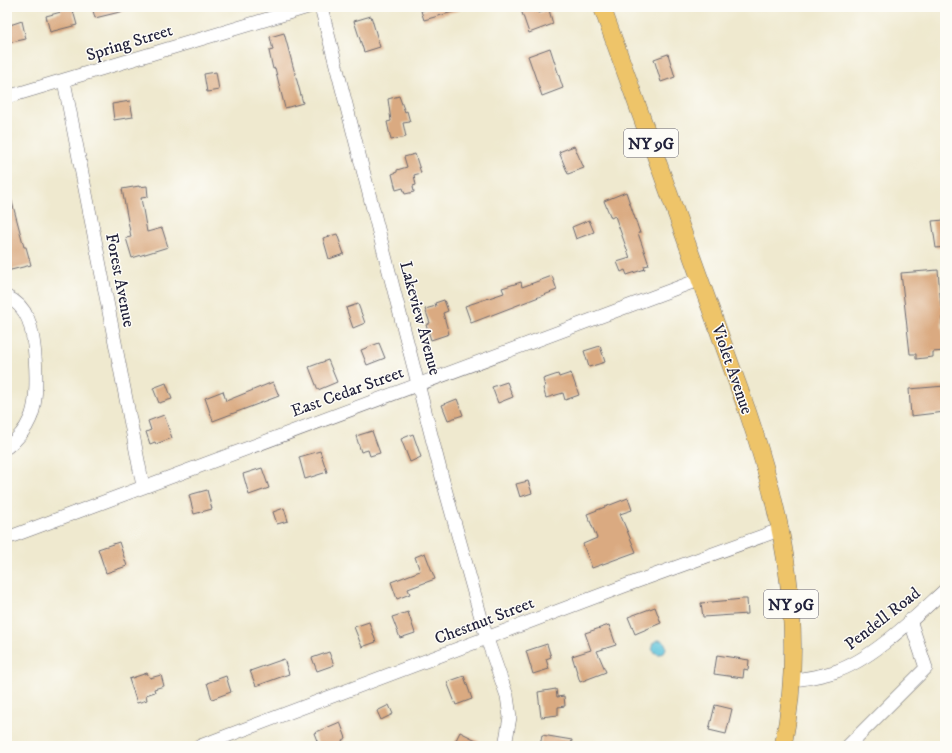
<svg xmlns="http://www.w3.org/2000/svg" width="952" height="753" font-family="'IM FELL DW Pica',serif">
  <rect width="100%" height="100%" fill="#fdfcf7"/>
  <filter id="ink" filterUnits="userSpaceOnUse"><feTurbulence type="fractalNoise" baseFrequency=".025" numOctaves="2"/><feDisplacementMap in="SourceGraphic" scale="8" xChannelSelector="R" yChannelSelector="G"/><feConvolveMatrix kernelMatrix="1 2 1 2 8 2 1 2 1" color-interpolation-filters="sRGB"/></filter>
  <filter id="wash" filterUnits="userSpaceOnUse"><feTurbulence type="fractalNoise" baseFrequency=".012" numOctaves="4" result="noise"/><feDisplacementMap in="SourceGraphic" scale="16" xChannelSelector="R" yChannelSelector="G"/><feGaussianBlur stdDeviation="0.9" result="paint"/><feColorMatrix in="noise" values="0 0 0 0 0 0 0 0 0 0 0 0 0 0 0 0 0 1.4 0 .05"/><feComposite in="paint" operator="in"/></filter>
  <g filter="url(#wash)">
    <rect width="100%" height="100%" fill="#efe9cf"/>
    <circle fill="#5dc3da" stroke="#40728a" cx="659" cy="647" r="7"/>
    <g id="blocks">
      <g fill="#daaa81">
        <polygon points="60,7 72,7 77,25 50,32 46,16 61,12"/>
        <polygon points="92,7 123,7 124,11 95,18"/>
        <polygon points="433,7 459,7 460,10 424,20 421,11"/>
        <polygon points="520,7 537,7 539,13 549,10 553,24 529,33"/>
        <polygon points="371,16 380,47 364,52 354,21"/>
        <polygon points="22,21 26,39 7,43 7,26"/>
        <polygon points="284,33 303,103 285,108 275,68 273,69 269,51 273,50 270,37"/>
        <polygon points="550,48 563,88 542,96 528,56"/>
        <polygon points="668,54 675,77 661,82 654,59"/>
        <polygon points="216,72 219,90 207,92 204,74"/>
        <polygon points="399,96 405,112 407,111 410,122 403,123 406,137 391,140 387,122 391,121 388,99"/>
        <polygon points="130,101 133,117 114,120 112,104"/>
        <polygon points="574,146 584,168 568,174 559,152"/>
        <polygon points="415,154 421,173 414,175 416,185 413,186 414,192 405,194 403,188 396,190 392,174 397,172 397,170 407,167 404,157"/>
        <polygon points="139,186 139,187 147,186 148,197 141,198 147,232 162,228 168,247 132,258 126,238 131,237 122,189"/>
        <polygon points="626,192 640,233 638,233 649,265 644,266 645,269 627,275 625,270 621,272 617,262 630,258 615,216 611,218 604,201"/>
        <polygon points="7,198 11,198 24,247 26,247 31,265 7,271"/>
        <polygon points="589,220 594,232 576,239 572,227"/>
        <polygon points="945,220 945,247 936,248 932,221"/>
        <polygon points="337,234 344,254 329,259 323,238"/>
        <polygon points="938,270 941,306 943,306 944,316 942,317 942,324 945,351 933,352 933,357 916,359 916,354 910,354 901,273"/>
        <polygon points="552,276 557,290 471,323 465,306 504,293 502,288 521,282 522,287"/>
        <polygon points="444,300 448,311 443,313 449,334 431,340 426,325 430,323 425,309 436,306 435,303"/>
        <polygon points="358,304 365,323 353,328 346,308"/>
        <polygon points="379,343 385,358 367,365 361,350"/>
        <polygon points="600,346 605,362 589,367 584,351"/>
        <polygon points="328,360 337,382 318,390 309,367"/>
        <polygon points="571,373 579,395 565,400 563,393 546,398 543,388 545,387 543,379 558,374 559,377"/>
        <polygon points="273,382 279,396 213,421 205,398 223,391 226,401"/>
        <polygon points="507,382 513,397 498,403 492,387"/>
        <polygon points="166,383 172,399 159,403 153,388"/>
        <polygon points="945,386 945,412 911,416 909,389"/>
        <polygon points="457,399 463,415 448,420 442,405"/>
        <polygon points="164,415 172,438 156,444 155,442 150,444 146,432 151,430 148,421"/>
        <polygon points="372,431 380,453 370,456 368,450 361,452 356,436"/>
        <polygon points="413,434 421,457 410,462 401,439"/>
        <polygon points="320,451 327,472 305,479 299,457"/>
        <polygon points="262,468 269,488 249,495 243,474"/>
        <polygon points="528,481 532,493 520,497 516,484"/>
        <polygon points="207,490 212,509 194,514 189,495"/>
        <polygon points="628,498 632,510 620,514 636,552 592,568 583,544 597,538 587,514"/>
        <polygon points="284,508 288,521 277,524 273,512"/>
        <polygon points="119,542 127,566 106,573 98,549"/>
        <polygon points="425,553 435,579 408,589 410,594 397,599 391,582 420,571 415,557"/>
        <polygon points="743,599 747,599 748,614 703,617 701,603"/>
        <polygon points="655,607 661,623 635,634 628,617"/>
        <polygon points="408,612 415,633 400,638 392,617"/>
        <polygon points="369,622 376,642 362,647 354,627"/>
        <polygon points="609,625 616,645 597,651 606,672 580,682 572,656 591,650 585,633"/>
        <polygon points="547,644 551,657 546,659 549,669 533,674 526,651"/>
        <polygon points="329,652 334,665 317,671 312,658"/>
        <polygon points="717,655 749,660 748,670 744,669 743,678 714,674"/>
        <polygon points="284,659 289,674 256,686 250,671"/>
        <polygon points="147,673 150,678 161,675 164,686 154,689 155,692 146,695 147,700 137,703 129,679"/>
        <polygon points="226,676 231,692 212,699 207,683"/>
        <polygon points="464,676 472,699 456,705 447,682"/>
        <polygon points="556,689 557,697 564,696 565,706 558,707 558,715 541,717 538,692"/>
        <polygon points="389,705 393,714 381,720 377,711"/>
        <polygon points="715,705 732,709 726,734 709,730"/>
        <polygon points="340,722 346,738 342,740 344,746 319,746 314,733"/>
        <polygon points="460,732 488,746 453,746"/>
        <polygon points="542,735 572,740 571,746 540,746"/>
      </g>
    </g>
  </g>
  <g filter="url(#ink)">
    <use href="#blocks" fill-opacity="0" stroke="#6a686f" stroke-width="1"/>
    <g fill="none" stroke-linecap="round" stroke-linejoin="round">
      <defs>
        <g id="minor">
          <polyline points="321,7 444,485 487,639 507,696 510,717 505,746"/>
          <polyline points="64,81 143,486"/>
          <polyline points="7,97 308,7"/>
          <path d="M7,297C16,301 24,309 28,319C36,340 40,398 30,419C25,431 18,439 7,447"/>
          <polyline points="7,538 701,279"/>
          <path d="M791,680C805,679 820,676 834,672C872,660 915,617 945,590"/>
          <polyline points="200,746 627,585 782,529"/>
          <polyline points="848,746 926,668 910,620"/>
        </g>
        <path id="major" d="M602,7L748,413C785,522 806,631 783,746"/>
      </defs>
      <use href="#minor" stroke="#6a686f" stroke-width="14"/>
      <use href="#major" stroke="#6a686f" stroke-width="18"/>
      <use href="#minor" stroke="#fff" stroke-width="13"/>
      <use href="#major" stroke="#eec469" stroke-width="17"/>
    </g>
  </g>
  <g text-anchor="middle" stroke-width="3" stroke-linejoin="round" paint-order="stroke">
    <g fill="#fdfcf7" stroke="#646373" stroke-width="1">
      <rect x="624" y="129" width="54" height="28" rx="3"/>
      <rect x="764" y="590" width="54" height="28" rx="3"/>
    </g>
    <g font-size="16" font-weight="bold" fill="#22223b">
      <text x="651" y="149">NY 9G</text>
      <text x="791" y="610">NY 9G</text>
    </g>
    <g font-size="17" fill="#22223b" stroke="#fdfcf7">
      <text transform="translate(129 42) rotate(-17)" y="6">Spring Street</text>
      <text transform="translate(121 280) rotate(79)" y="6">Forest Avenue</text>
      <text transform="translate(421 318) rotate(75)" y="6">Lakeview Avenue</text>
      <text transform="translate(733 369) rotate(71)" y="6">Violet Avenue</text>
      <text transform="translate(347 391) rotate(-20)" y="6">East Cedar Street</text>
      <text transform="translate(882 618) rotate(-38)" y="6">Pendell Road</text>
      <text transform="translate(484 620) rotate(-21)" y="6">Chestnut Street</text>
    </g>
  </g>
  <rect width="952" height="753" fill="none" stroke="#fdfcf7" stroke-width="24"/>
</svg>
